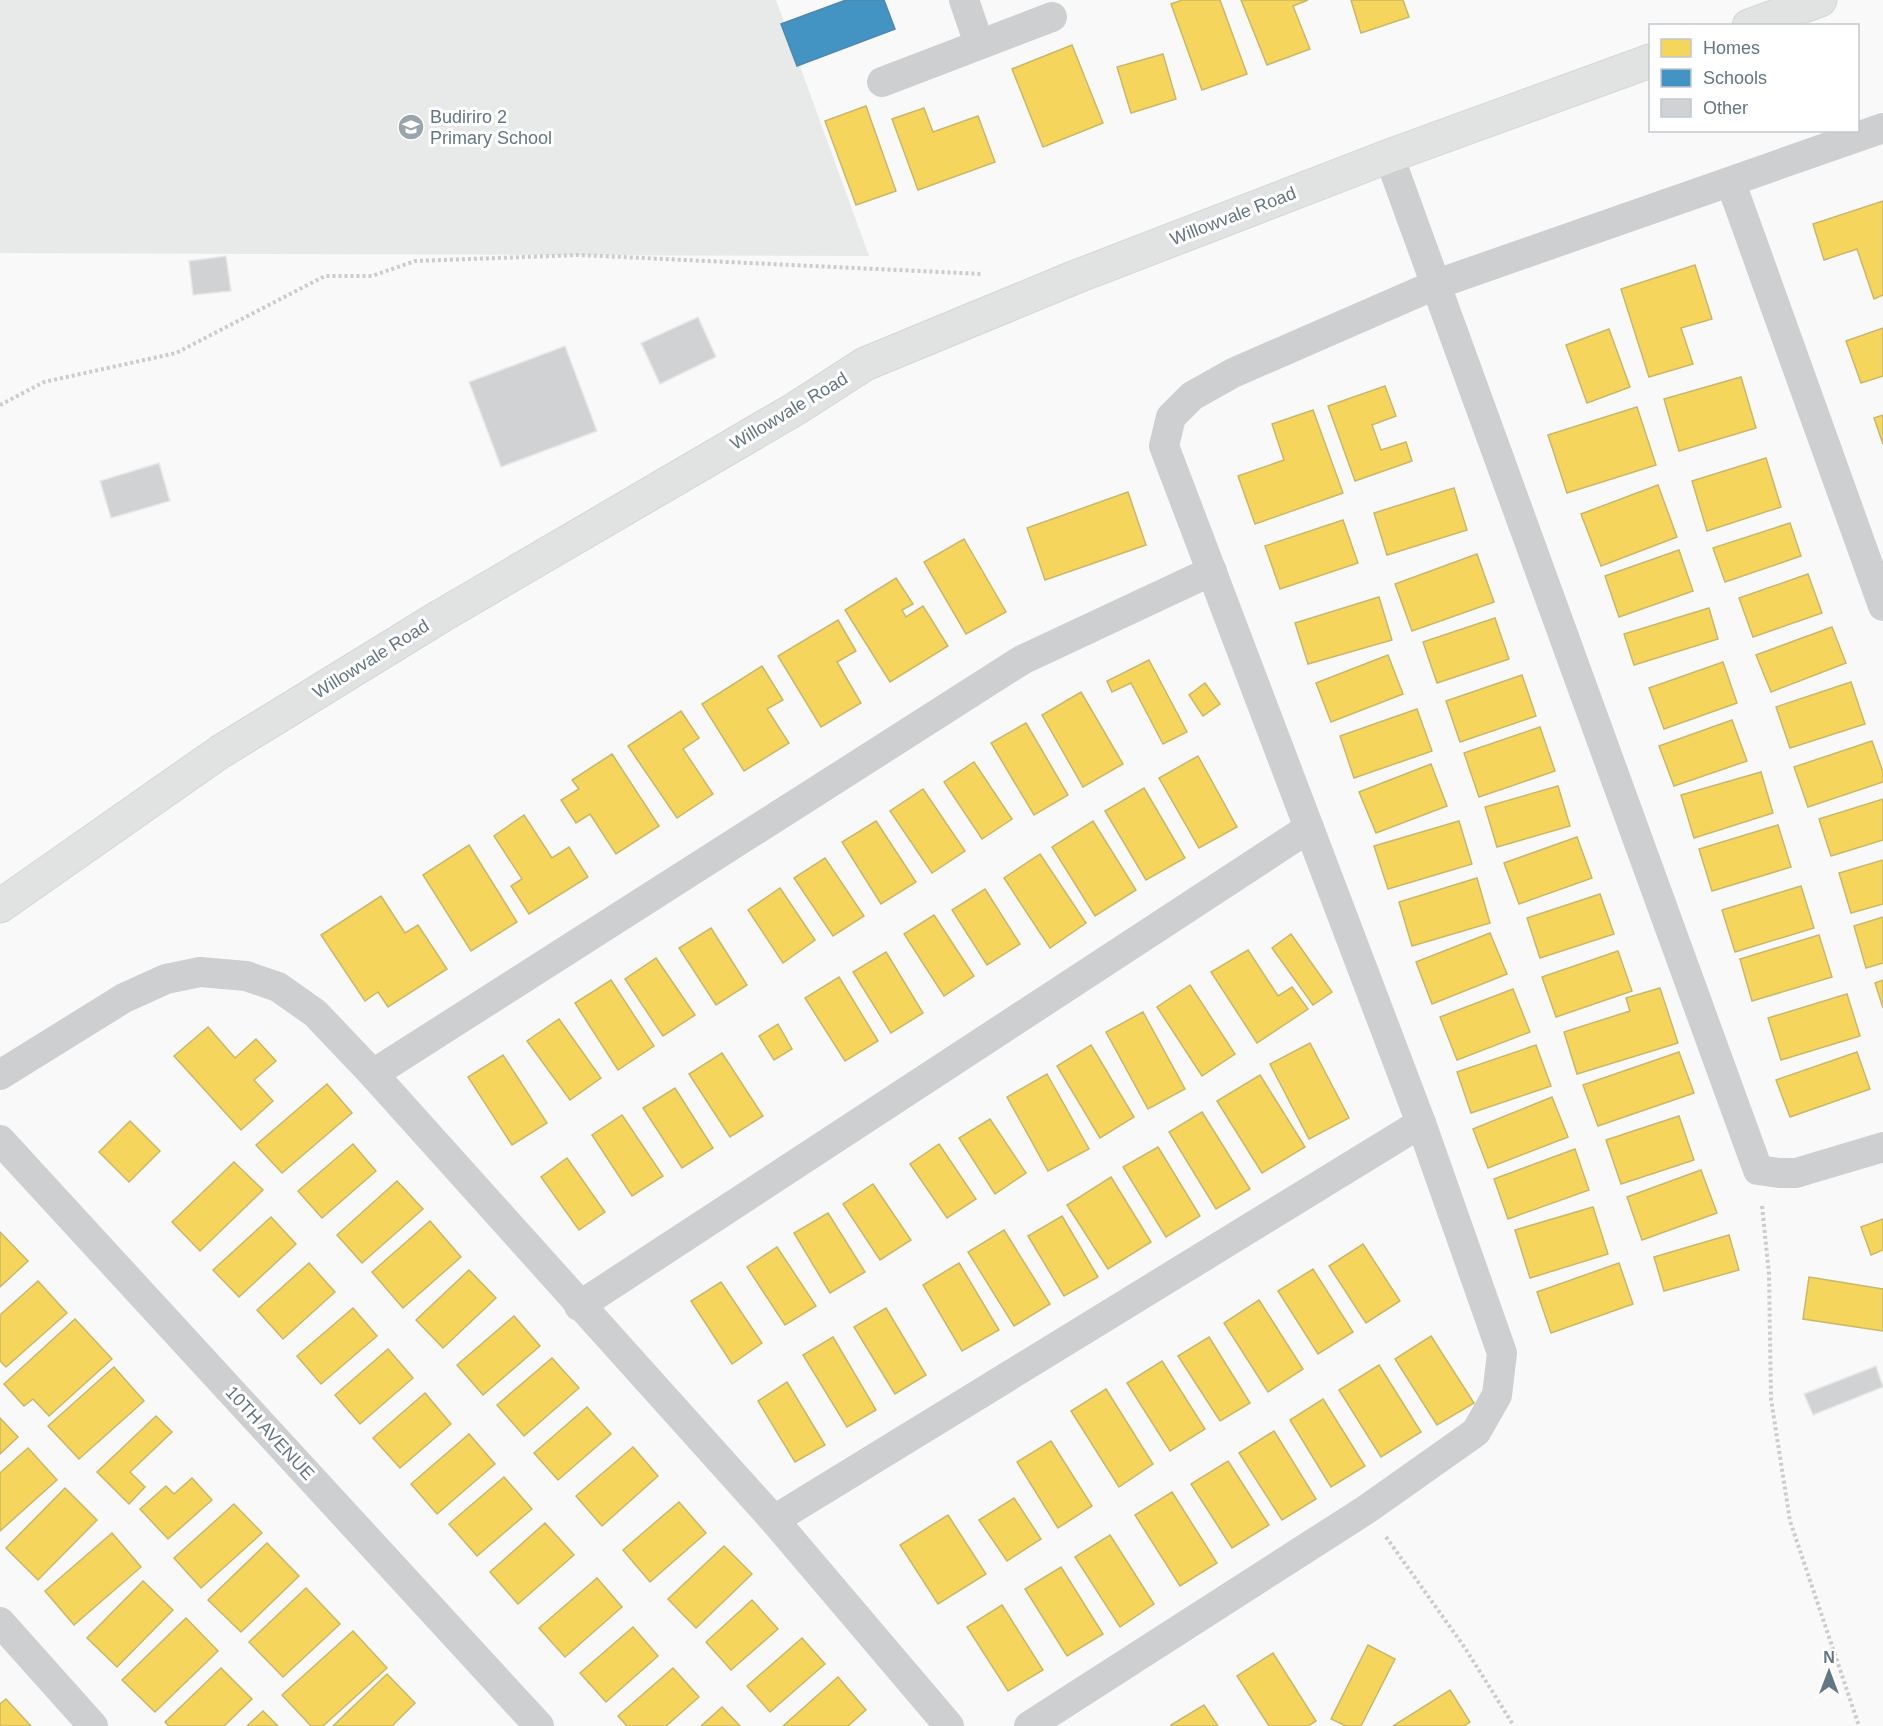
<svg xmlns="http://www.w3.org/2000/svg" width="1883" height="1726" font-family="Arial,sans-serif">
  <rect width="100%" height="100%" fill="#f9f9f9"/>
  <polygon fill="#e8e9e9" points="0,0 776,0 869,256 0,253"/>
  <g fill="#f6d55c" stroke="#cab868" stroke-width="1.5">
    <polygon points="1182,0 1220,0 1247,74 1202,90 1171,4"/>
    <polygon points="1241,0 1308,0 1293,6 1310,49 1267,65"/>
    <polygon points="1351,0 1403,0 1409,17 1361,33"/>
    <polygon points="1072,45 1103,123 1043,147 1012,69"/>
    <polygon points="1163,54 1176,99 1131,113 1117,67"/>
    <polygon points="866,106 896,191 856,205 825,121"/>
    <polygon points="924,108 933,132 978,116 995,162 918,190 892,119"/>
    <polygon points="1883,201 1883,295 1874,299 1857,249 1824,260 1813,224"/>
    <polygon points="1695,265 1712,319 1681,328 1693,364 1649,377 1621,289"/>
    <polygon points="1883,328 1883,376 1861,383 1846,341"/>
    <polygon points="1609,329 1630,387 1587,403 1566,345"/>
    <polygon points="1741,377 1756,428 1679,451 1664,399"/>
    <polygon points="1385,386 1396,416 1372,425 1381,450 1406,442 1412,461 1355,481 1328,406"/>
    <polygon points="1637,407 1656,465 1567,493 1548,435"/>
    <polygon points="1313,410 1343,493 1255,524 1238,476 1284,460 1272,424"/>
    <polygon points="1883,415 1883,444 1874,418"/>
    <polygon points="1766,458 1781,507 1707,531 1692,481"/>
    <polygon points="1658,485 1677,537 1601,566 1581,514"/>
    <polygon points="1454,488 1467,530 1387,555 1374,513"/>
    <polygon points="1128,492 1146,545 1045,580 1027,528"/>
    <polygon points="1343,520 1358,563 1280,589 1265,546"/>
    <polygon points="1790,523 1801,556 1725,582 1713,548"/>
    <polygon points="964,539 1006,612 966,634 924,562"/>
    <polygon points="1679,550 1693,591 1619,617 1605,576"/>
    <polygon points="1477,554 1494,602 1412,631 1395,584"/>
    <polygon points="1808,574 1822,613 1753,637 1739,598"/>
    <polygon points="896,578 913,604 902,610 906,617 923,606 948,646 890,682 845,610"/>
    <polygon points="1379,597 1392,640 1308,664 1295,623"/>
    <polygon points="1709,608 1718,639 1634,665 1624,634"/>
    <polygon points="1495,618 1509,659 1437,683 1423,642"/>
    <polygon points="838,620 856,651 837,662 861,703 821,727 778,656"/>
    <polygon points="1832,627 1846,663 1771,692 1756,655"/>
    <polygon points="1388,655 1403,694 1331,722 1316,683"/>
    <polygon points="1149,660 1187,732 1163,744 1131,683 1112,692 1107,681"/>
    <polygon points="1723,662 1737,703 1664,729 1649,688"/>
    <polygon points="762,666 783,700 767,709 789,743 744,771 702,704"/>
    <polygon points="1522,675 1536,716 1460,742 1446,701"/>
    <polygon points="1851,682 1865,724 1790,748 1776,707"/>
    <polygon points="1205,683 1220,704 1203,716 1189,695"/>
    <polygon points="1081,692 1123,764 1083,787 1042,715"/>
    <polygon points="1417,709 1432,751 1354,778 1340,736"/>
    <polygon points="681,711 699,738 683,749 713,794 677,818 628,746"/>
    <polygon points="1732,720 1747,761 1674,786 1659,746"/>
    <polygon points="1026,723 1068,795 1034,815 991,743"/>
    <polygon points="1540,727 1555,771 1479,797 1464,753"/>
    <polygon points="1872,741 1883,772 1883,782 1808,807 1794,767"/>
    <polygon points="612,754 659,826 616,854 590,814 576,823 561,800 579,789 572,780"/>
    <polygon points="1198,756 1237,827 1199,848 1159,778"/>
    <polygon points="974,762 1012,819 982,839 944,782"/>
    <polygon points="1431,764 1447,806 1376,833 1359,792"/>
    <polygon points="1761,772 1773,813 1694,838 1681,795"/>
    <polygon points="1558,786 1570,826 1497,847 1485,807"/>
    <polygon points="1144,788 1185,858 1146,880 1105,811"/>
    <polygon points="923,789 965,851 932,873 890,811"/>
    <polygon points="1883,799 1883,840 1831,856 1819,819"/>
    <polygon points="524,815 552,858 569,847 588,877 529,914 511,886 522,879 494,836"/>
    <polygon points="876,821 916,882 881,904 842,842"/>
    <polygon points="1093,821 1136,890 1095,916 1052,847"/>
    <polygon points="1459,821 1472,864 1388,889 1374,846"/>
    <polygon points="1778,825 1791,867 1712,891 1699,849"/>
    <polygon points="1577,837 1592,878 1519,904 1504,863"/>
    <polygon points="469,845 517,922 471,951 423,875"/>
    <polygon points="1040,854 1086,923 1050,948 1004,878"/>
    <polygon points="825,858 864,916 833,936 794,878"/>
    <polygon points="1883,860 1883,904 1851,913 1839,873"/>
    <polygon points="1477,878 1490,923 1412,946 1399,902"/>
    <polygon points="1801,886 1814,928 1735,952 1722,910"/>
    <polygon points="780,888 815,940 783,963 748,910"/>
    <polygon points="985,889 1020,944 987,965 952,910"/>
    <polygon points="1600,894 1614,934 1540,958 1527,918"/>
    <polygon points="381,896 405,933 418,925 447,969 388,1007 378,992 365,1001 321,935"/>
    <polygon points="934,915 974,976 944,996 904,934"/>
    <polygon points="1883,917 1883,963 1866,968 1854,926"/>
    <polygon points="711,928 747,985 716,1005 679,948"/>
    <polygon points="1490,933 1507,974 1432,1004 1416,962"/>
    <polygon points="1291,934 1332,992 1313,1005 1272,948"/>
    <polygon points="1819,935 1832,977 1752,1001 1740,959"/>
    <polygon points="1248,950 1278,996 1292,987 1308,1009 1257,1043 1211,972"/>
    <polygon points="1618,951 1632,991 1556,1017 1542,977"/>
    <polygon points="886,952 923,1013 891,1033 853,972"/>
    <polygon points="656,958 695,1015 663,1036 625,979"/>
    <polygon points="839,977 878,1041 845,1061 805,998"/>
    <polygon points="611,980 654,1046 618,1070 575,1003"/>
    <polygon points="1883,980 1883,1008 1875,983"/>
    <polygon points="1190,985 1235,1054 1202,1076 1157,1007"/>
    <polygon points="1660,988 1678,1043 1577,1074 1564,1032 1630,1011 1626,998"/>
    <polygon points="1513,989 1530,1032 1457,1060 1440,1017"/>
    <polygon points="1847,994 1860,1036 1781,1060 1768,1018"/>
    <polygon points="1143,1012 1185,1089 1148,1109 1106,1032"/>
    <polygon points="559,1019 601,1078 570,1100 527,1041"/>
    <polygon points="778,1024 792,1049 774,1060 759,1036"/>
    <polygon points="208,1027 235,1058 256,1039 276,1061 254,1080 273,1101 241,1130 174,1056"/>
    <polygon points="1310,1043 1349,1118 1309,1139 1270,1064"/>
    <polygon points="1091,1045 1134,1117 1100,1138 1057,1066"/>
    <polygon points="1536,1045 1551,1086 1471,1113 1457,1072"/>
    <polygon points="1679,1052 1694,1093 1598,1126 1583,1085"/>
    <polygon points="1857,1052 1870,1089 1790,1117 1776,1080"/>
    <polygon points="722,1053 763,1116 730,1137 689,1074"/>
    <polygon points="503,1055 547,1123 512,1145 468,1077"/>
    <polygon points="1047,1074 1089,1149 1048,1171 1007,1097"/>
    <polygon points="1260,1075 1305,1147 1262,1173 1217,1101"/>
    <polygon points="327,1084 352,1113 282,1173 256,1145"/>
    <polygon points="675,1088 713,1148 682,1168 643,1108"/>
    <polygon points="1552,1097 1568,1137 1488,1168 1473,1129"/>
    <polygon points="1202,1112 1250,1189 1216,1209 1169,1132"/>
    <polygon points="622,1115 663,1176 632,1196 592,1135"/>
    <polygon points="1679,1116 1694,1160 1621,1184 1606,1140"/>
    <polygon points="990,1119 1026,1173 995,1194 959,1138"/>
    <polygon points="130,1121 160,1151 129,1182 99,1152"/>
    <polygon points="353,1144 376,1171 322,1218 298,1191"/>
    <polygon points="939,1144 976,1199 947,1218 910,1164"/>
    <polygon points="1158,1147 1200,1216 1166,1237 1123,1167"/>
    <polygon points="1575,1149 1589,1190 1508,1219 1494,1179"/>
    <polygon points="567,1158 605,1212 579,1230 541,1177"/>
    <polygon points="234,1162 263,1190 200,1251 172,1222"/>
    <polygon points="1701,1170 1717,1213 1642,1240 1627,1197"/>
    <polygon points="1111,1177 1151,1242 1108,1269 1067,1205"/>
    <polygon points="397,1181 423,1209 362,1263 337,1235"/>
    <polygon points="873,1184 911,1240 880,1260 843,1204"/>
    <polygon points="1593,1207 1608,1254 1530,1278 1515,1230"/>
    <polygon points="828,1213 865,1272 830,1293 794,1233"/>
    <polygon points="1062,1216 1098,1277 1064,1296 1028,1236"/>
    <polygon points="271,1217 296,1244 239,1297 213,1270"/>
    <polygon points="1883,1219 1883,1250 1871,1255 1861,1227"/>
    <polygon points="430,1221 461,1257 403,1308 372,1272"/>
    <polygon points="1004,1230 1050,1304 1014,1326 968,1252"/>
    <polygon points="0,1232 28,1261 0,1287"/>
    <polygon points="1729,1235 1739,1270 1664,1291 1654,1257"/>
    <polygon points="1363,1244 1400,1301 1366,1323 1329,1266"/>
    <polygon points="777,1247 816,1306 785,1325 747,1267"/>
    <polygon points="309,1263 335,1292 283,1339 257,1310"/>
    <polygon points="959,1263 999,1330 962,1351 923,1285"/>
    <polygon points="1619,1263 1633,1304 1551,1333 1537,1292"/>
    <polygon points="1313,1269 1353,1332 1318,1354 1278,1291"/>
    <polygon points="469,1270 496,1298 443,1348 416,1320"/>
    <polygon points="1809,1277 1883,1289 1883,1331 1803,1319"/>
    <polygon points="38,1281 67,1313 6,1367 0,1361 0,1315"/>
    <polygon points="721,1282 762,1343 732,1364 691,1301"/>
    <polygon points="1259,1300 1303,1369 1268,1392 1224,1323"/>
    <polygon points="353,1308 377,1336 321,1384 297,1356"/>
    <polygon points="886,1308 926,1375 895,1394 854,1327"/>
    <polygon points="514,1316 540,1346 483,1395 457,1365"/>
    <polygon points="75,1319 112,1359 49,1416 33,1399 24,1406 4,1384"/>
    <polygon points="1431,1336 1474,1403 1437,1425 1395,1359"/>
    <polygon points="833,1337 876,1410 847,1427 803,1355"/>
    <polygon points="1209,1337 1250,1403 1220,1421 1178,1356"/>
    <polygon points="388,1349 413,1378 360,1424 335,1395"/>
    <polygon points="552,1358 579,1388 524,1436 497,1405"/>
    <polygon points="1162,1361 1205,1429 1170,1451 1127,1383"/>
    <polygon points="1379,1365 1421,1432 1381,1457 1339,1390"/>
    <polygon points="114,1367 144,1401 79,1459 48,1426"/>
    <polygon points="787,1382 825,1445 795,1462 758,1401"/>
    <polygon points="1106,1389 1153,1464 1119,1487 1071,1411"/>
    <polygon points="425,1393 451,1424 400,1468 373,1438"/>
    <polygon points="1323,1399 1365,1466 1331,1487 1290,1420"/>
    <polygon points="587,1407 611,1434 558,1480 534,1453"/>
    <polygon points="156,1416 172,1432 130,1472 145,1487 129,1504 97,1472"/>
    <polygon points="0,1418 18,1437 0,1454"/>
    <polygon points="1274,1431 1316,1499 1282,1520 1239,1453"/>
    <polygon points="469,1434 495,1464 437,1514 411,1484"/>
    <polygon points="1051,1441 1092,1506 1058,1528 1017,1462"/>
    <polygon points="633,1447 658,1476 602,1526 576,1496"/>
    <polygon points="28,1448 57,1480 0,1531 0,1473"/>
    <polygon points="1228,1461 1269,1525 1232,1548 1191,1484"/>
    <polygon points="504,1477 532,1509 477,1556 449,1524"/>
    <polygon points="192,1478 212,1500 168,1539 140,1509 166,1486 174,1494"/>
    <polygon points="65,1488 97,1520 38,1580 6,1548"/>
    <polygon points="1172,1492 1217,1563 1180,1586 1135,1515"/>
    <polygon points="1014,1498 1041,1539 1007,1561 979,1520"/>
    <polygon points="679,1502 706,1533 650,1582 623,1550"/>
    <polygon points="234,1504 262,1533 201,1588 174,1558"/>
    <polygon points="948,1515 986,1574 938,1604 900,1545"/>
    <polygon points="545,1523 574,1555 518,1604 490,1572"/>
    <polygon points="112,1533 141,1567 74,1625 45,1591"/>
    <polygon points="1110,1535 1154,1604 1120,1627 1075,1557"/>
    <polygon points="267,1543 299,1576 241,1632 208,1600"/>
    <polygon points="724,1546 752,1574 696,1628 668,1599"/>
    <polygon points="1061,1567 1103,1634 1067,1656 1025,1589"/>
    <polygon points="597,1578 622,1607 565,1657 539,1628"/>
    <polygon points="143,1581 173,1610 117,1667 87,1638"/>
    <polygon points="306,1588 340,1624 283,1677 249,1642"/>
    <polygon points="752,1600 778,1629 731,1670 706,1642"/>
    <polygon points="1002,1605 1043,1670 1008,1691 967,1627"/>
    <polygon points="186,1618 218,1651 155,1712 122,1680"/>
    <polygon points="633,1627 658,1656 606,1702 580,1673"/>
    <polygon points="353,1631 387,1668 323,1726 311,1726 282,1695"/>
    <polygon points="802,1638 825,1664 770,1712 747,1686"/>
    <polygon points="1368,1645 1395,1659 1361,1726 1346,1726 1331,1719"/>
    <polygon points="1273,1653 1316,1721 1308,1726 1269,1726 1237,1676"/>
    <polygon points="221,1668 252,1699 224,1726 169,1726 165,1722"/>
    <polygon points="673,1668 699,1697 666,1726 627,1726 618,1716"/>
    <polygon points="387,1674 415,1703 392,1726 333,1726"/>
    <polygon points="838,1677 866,1710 848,1726 783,1726"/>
    <polygon points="1450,1690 1470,1722 1464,1726 1393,1726"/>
    <polygon points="6,1699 31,1726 0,1726 0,1704"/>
    <polygon points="1204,1705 1218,1726 1172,1726 1171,1725"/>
    <polygon points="722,1707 740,1726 701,1726"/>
    <polygon points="263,1711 278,1726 247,1726"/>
  </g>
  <polygon fill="#4393c3" stroke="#4d8ab0" stroke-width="1.5" points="846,0 884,0 895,29 797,66 781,24"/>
  <g fill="#d0d2d3" stroke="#e8e8e8" stroke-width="1.5">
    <polygon points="226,256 231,291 193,295 189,261"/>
    <polygon points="698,317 716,357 660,384 641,343"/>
    <polygon points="565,346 597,431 501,467 469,382"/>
    <polygon points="159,463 170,501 111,518 100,481"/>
    <polygon points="1876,1366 1883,1387 1813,1415 1804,1394"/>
  </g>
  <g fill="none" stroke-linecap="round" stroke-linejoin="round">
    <defs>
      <g id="secondary">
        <polyline points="1749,26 1820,0"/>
        <polyline points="0,906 220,752 441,616 795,409 865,364 1073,278 1389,156 1650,61"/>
      </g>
    </defs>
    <use href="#secondary" stroke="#d5d6d7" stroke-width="35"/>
    <g stroke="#cbcccd" stroke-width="4" stroke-dasharray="3 3" stroke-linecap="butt">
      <polyline points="0,405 44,382 176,353 325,276 372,276 415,261 579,255 983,274"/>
      <polyline points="1762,1206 1769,1274 1771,1399 1790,1521 1859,1726"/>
      <polyline points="1386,1537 1465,1648 1514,1726"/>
    </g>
    <g stroke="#cecfd0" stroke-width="30">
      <polyline points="964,0 979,44"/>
      <polyline points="882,82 1052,17"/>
      <polyline points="1389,156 1758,1170 1779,1173 1796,1173 1883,1147"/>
      <polyline points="1731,183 1883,606"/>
      <polyline points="373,1074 1022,660 1212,571"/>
      <polyline points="0,1075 124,998 166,979 200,972 246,976 278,987 315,1013 373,1074 774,1520 949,1726"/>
      <polyline points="0,1140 539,1726"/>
      <polyline points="579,1306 1309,828"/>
      <polyline points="774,1520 1421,1123"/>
      <polyline points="0,1622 93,1726"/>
      <polyline points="1029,1726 1367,1509 1476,1432 1497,1395 1502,1353 1421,1123 1164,446 1171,417 1192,396 1233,373 1437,284 1883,128"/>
    </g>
    <use href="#secondary" stroke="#e1e2e2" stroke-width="33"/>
  </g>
  <defs>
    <symbol id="school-disc" viewBox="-11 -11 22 22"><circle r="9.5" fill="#99a4ac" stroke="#fff"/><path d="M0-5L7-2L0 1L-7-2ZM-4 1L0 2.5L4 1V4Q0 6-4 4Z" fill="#fff"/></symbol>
  </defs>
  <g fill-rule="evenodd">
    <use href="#school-disc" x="396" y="112" width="30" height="30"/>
  </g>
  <g text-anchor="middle" stroke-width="6" stroke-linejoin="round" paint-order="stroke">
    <g font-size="18" fill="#657683" stroke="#fff" text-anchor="start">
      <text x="430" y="123">Budiriro 2<tspan x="430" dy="21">Primary School</tspan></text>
    </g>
    <g font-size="18" fill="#657683" stroke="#fff">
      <text transform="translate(1233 216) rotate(-21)" y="6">Willowvale Road</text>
      <text transform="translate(789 411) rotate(-31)" y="6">Willowvale Road</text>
      <text transform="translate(371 659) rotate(-32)" y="6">Willowvale Road</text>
      <text transform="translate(270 1433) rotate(47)" y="6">10TH AVENUE</text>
    </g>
  </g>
  <rect x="1649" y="24" width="210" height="108" fill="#ffffff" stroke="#c1c8cd" stroke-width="1.5"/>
  <rect x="1661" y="39" width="30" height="18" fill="#f6d55c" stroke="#c1c8cd" stroke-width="1.5"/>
  <text x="1703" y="54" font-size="18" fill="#657683">Homes</text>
  <rect x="1661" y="69" width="30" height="18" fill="#4393c3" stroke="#c1c8cd" stroke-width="1.5"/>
  <text x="1703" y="84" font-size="18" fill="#657683">Schools</text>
  <rect x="1661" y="99" width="30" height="18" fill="#d0d2d3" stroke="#c1c8cd" stroke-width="1.5"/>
  <text x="1703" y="114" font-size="18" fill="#657683">Other</text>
  <g transform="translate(1829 1672)" stroke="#ffffff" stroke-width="4.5" paint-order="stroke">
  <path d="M0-4.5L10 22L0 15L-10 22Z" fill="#657683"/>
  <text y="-9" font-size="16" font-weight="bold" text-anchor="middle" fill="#657683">N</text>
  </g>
</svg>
